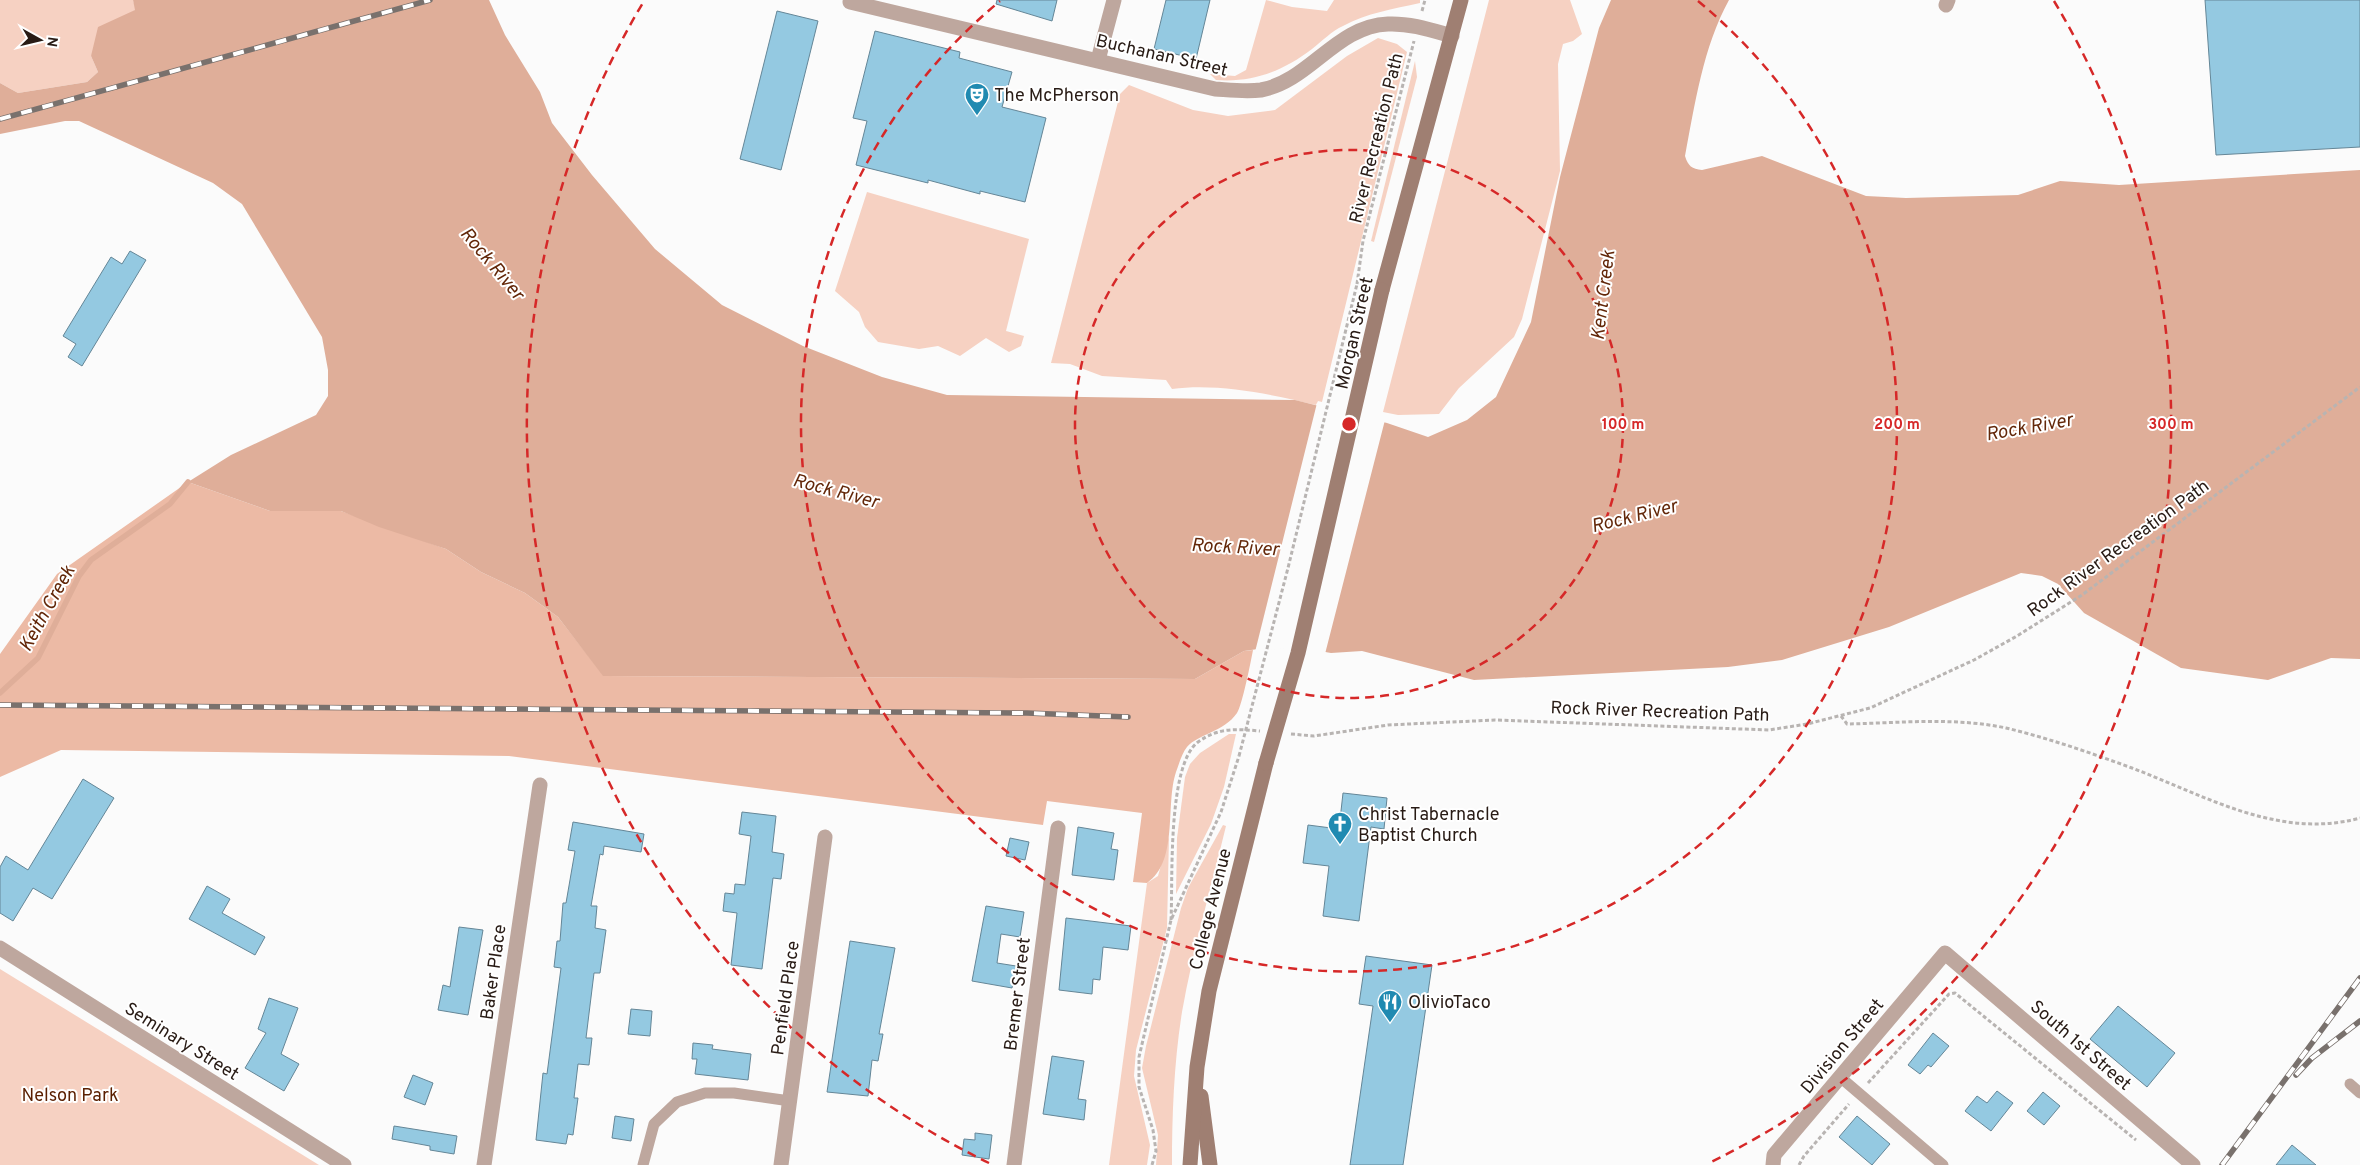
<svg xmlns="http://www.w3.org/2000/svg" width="2360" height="1165" font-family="Overpass,sans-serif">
  <rect width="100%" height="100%" fill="#fbfbfb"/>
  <g fill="#f6d1c2">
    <polygon points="0,0 133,0 136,10 119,19 91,56 98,72 87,82 18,93 0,83"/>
    <path d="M1266,0L1292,7L1327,11L1334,0H1420V3C1393,9 1367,13 1343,26C1332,31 1322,41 1312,49C1283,71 1253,83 1216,80L1210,74L1235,76L1246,70Z"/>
    <polygon points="1489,0 1570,0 1582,34 1573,41 1563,44 1558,64 1560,171 1522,319 1514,337 1459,388 1439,414 1398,415 1383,412"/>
    <path d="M1378,38L1397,44L1407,52L1322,402L1318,401L1316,405C1270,394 1218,383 1172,389L1166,380L1102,376L1070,364L1051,363L1120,94L1129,85L1193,110L1228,116L1275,110L1347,56Z"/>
    <polygon points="1415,61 1417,77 1374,242 1371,241"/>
    <polygon points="867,192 1029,239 1006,331 1024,336 1021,346 1009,352 986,338 960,356 938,346 919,349 878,342 865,327 859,312 835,291"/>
    <polygon points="1229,734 1236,734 1224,787 1211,824 1176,894 1177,838 1185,777 1190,764 1200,753"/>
    <path d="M1223,825L1226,826C1211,888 1193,950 1182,1012C1174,1062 1172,1115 1172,1165H1156L1158,1135L1142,1068L1146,1046L1181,908L1188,888Z"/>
    <polygon points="1169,836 1167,928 1136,1050 1134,1076 1150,1145 1147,1165 1109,1165 1147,883 1158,876"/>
    <polygon points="0,969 319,1165 0,1165"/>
  </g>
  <path fill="#ecbaa5" d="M188,482L270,511H341L446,549L481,572L525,593L558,617L604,676L1195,679L1244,651L1253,650C1251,661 1242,706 1237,713C1224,732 1198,734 1187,747C1182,753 1179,764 1176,772C1165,805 1179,861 1147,883L1133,882L1142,813L1047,801L1043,825L509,756L61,750L0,777V654L57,574Z"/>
  <path fill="#dfae99" d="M133,0H489L505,35L540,92L552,123L592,175L655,249L722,305L803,346L882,377L947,395L1295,400L1387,423L1428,437L1467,420L1496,397L1531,322L1560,177L1599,28L1611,0H1729C1703,47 1695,104 1685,156C1688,166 1692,169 1702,170L1762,156L1866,196L1906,198L2018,195L2060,181L2119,185L2360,170V659L2331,658L2268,680L2181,668L2084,613L2058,584L2042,576L2021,573L1889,627L1782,660L1728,667L1474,680L1362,651L1331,653L1285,645L1244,651L1195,679L603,676L558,617L525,593L481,572L446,549L379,527L341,511H270L188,482L231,455L316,415L328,396V370L322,337L242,204L213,183L79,121H65L0,134V83L18,93L87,82L98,72L91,56L98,27L135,10Z"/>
  <polygon fill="#fbfbfb" points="1317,403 1385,420 1325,654 1285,648 1255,652"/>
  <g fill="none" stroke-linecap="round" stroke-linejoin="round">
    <polyline stroke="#dfae99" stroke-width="5.5" points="0,693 38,658 79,576 91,560 170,504 188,482"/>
  </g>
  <g fill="#94c9e1" stroke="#648697">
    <polygon points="997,0 1057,0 1052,21 996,4"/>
    <polygon points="1166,0 1210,0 1196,59 1154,49"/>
    <polygon points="2205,0 2360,0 2360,147 2216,155"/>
    <polygon points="777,11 818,21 781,170 740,159"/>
    <polygon points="875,31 960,52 959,58 1012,72 1002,107 1046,118 1025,202 980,191 980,194 928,180 928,183 856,165 867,121 853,118"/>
    <polygon points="130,251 146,260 82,366 68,357 76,344 63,336 111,257 122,264"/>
    <polygon points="83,779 114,798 52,899 33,888 13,921 0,913 0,867 6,856 28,870"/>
    <polygon points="1343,793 1387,798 1384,829 1371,827 1359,921 1323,916 1329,866 1303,863 1308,825 1339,829"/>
    <polygon points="742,812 776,816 772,852 784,854 781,879 773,878 762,969 731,965 737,913 723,911 725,893 734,894 735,884 745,885 751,836 739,834"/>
    <polygon points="573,822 644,834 641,852 604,846 603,855 600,854 591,906 597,906 595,928 606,930 600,973 594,973 586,1038 592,1038 589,1065 578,1064 574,1098 578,1098 573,1135 568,1134 566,1144 536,1140 543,1073 547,1074 561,968 554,967 557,941 560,941 563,903 566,903 575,851 568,850"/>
    <polygon points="1078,827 1114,833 1111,849 1118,850 1114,880 1072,875"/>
    <polygon points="1010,838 1029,842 1025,860 1006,856"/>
    <polygon points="207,886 230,899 222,913 265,937 255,955 189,919"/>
    <polygon points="986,906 1024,912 1020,937 1001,934 997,963 1016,966 1012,988 972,981"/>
    <polygon points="1066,918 1131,926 1128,950 1103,947 1100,980 1093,979 1092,994 1059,990"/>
    <polygon points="459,927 483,930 468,1015 438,1010 443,985 450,987"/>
    <polygon points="850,941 895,948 879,1034 883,1034 878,1061 872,1060 868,1096 827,1092"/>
    <polygon points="1366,956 1432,965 1403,1165 1350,1165 1373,1006 1359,1004"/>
    <polygon points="269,998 298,1008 281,1054 299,1064 284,1091 245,1068 266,1033 258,1029"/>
    <polygon points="2118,1006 2175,1053 2147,1087 2090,1039"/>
    <polygon points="631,1009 652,1011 650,1036 628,1034"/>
    <polygon points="1933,1033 1949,1046 1931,1067 1928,1065 1920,1074 1908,1065"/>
    <polygon points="693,1043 713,1045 712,1049 751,1054 748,1080 695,1074 697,1059 692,1059"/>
    <polygon points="1052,1056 1084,1061 1078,1099 1086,1100 1084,1120 1043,1114"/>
    <polygon points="413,1075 433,1083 425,1105 404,1097"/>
    <polygon points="1997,1091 2013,1103 1991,1131 1965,1111 1977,1096 1987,1103"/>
    <polygon points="2043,1092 2060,1106 2044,1125 2027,1111"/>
    <polygon points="615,1116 634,1119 631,1141 612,1138"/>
    <polygon points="1857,1116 1890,1144 1872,1165 1839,1137"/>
    <polygon points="394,1126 457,1136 454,1154 430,1150 430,1146 392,1139"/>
    <polygon points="975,1133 992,1135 989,1159 962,1155 964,1139 975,1140"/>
    <polygon points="2292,1145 2316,1165 2276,1165"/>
  </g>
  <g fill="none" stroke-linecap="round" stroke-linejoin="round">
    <g stroke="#b8b4b2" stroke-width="3" stroke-dasharray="4 2.5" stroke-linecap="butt">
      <polyline points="1422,11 1425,0"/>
      <polyline points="1357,284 1363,241 1414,41"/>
      <path d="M1841,716L1847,724C1898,723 1955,717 2006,728C2048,738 2091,753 2132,768C2206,796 2279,840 2360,818"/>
      <polyline points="1291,734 1314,736 1388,725 1495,720 1769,730 1807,724 1870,708 1974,660 2017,636 2082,595 2360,387"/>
      <path d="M1171,920C1173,882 1167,765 1198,742C1219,727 1237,729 1260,731"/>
      <polyline points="1868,1083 1949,994 1955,993 2136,1140"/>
      <polyline points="1152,1165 1156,1151 1153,1130 1139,1087 1139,1057 1171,920 1221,812 1239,756"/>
      <polyline points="1799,1165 1804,1156 1849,1104"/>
    </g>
    <g stroke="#bea79e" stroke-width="11">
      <polyline points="1840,1077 1943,1165"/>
      <polyline points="2350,1084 2360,1093"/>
      <polyline points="643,1165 654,1124 677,1102 705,1093 734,1093 790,1101"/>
    </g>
    <g stroke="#bea79e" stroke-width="15">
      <path d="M850,2L1215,89C1230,90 1246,92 1261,90C1310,81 1336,26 1388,24C1410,23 1431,30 1452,36"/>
      <polyline points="1946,5 1948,0"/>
      <polyline points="1098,60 1114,0"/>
      <polyline points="484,1165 540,785"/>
      <polyline points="781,1165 825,837"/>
      <polyline points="1014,1165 1058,828"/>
      <polyline points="1773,1165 1774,1155 1945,953 2193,1165"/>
    </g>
    <polyline stroke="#bea79e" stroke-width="15" points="0,948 344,1165"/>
    <g stroke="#9f7f72" stroke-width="15">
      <polyline points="1382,290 1461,0"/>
      <polyline points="1201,1096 1210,1165"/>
      <polyline points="1190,1165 1197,1067 1209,991 1266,763"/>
    </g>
    <defs>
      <g id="rail">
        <polyline points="0,119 430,0"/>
        <polyline points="0,705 1027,713 1128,717"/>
        <polyline points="2296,1075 2312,1058 2360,1021"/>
        <polyline points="2222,1165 2360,978"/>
      </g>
    </defs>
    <use href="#rail" stroke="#79716d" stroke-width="5.5"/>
    <use href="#rail" stroke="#fff" stroke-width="4" stroke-dasharray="11" stroke-linecap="butt"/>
    <polyline stroke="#b8b4b2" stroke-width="3" stroke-dasharray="4 2.5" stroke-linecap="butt" points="1239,756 1288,568 1357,284"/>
    <polyline stroke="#9f7f72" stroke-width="15" points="1266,763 1298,653 1382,290"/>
  </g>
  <g fill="none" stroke="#d62828" stroke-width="2.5" stroke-dasharray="9 6">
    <circle cx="1349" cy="424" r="274"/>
    <path d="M1698 1A548 548 0 1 1 1000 1"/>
    <path d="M989 1163A822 822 0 0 1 644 1M2054 1A822 822 0 0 1 1709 1163"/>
  </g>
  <defs>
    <symbol id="theatre-pin" viewBox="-11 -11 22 30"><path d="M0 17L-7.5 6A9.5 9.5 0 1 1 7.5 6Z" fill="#208ab1" stroke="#fff"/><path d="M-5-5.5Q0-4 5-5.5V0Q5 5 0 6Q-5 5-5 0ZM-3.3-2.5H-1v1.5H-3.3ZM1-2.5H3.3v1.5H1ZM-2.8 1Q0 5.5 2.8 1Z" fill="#fff"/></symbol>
    <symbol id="church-pin" viewBox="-11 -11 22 30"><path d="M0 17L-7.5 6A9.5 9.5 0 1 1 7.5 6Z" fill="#208ab1" stroke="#fff"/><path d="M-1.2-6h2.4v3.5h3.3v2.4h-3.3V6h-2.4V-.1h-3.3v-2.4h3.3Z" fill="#fff"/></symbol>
    <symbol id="restaurant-pin" viewBox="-11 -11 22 30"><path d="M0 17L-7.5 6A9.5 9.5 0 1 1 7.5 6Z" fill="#208ab1" stroke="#fff"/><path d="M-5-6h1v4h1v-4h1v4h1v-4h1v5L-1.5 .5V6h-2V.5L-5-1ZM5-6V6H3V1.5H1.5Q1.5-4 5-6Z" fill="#fff"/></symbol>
  </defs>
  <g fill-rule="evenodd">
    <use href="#theatre-pin" x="963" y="81" width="28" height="38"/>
    <use href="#church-pin" x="1326" y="810" width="28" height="38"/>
    <use href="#restaurant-pin" x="1376" y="988" width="28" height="38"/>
  </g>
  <g text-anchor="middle" stroke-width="4" stroke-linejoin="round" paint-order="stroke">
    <g font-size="18" fill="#281b15" stroke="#fff">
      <text transform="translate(1162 55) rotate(13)" y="6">Buchanan Street</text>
      <text transform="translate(1376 138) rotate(-76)" y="6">River Recreation Path</text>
      <text transform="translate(1354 333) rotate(-77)" y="6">Morgan Street</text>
      <text transform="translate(2118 548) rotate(-36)" y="6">Rock River Recreation Path</text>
      <text transform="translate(1660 711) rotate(2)" y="6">Rock River Recreation Path</text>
      <text transform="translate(1210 909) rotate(-76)" y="6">College Avenue</text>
      <text transform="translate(493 972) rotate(-82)" y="6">Baker Place</text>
      <text transform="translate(1017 994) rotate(-83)" y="6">Bremer Street</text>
      <text transform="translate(785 998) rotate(-82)" y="6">Penfield Place</text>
      <text transform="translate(182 1041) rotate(32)" y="6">Seminary Street</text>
      <text transform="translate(2081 1045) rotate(41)" y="6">South 1st Street</text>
      <text transform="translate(1842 1046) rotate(-50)" y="6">Division Street</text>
    </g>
    <g font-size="18" fill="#281b15" stroke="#fff" text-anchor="start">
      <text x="994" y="101">The McPherson</text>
      <text x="1358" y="820">Christ Tabernacle<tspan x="1358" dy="21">Baptist Church</tspan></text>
      <text x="1408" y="1008">OlivioTaco</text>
    </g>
    <g font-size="18" fill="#5a1f01" stroke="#fff">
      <text x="70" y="1101">Nelson Park</text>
    </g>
    <g font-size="19" font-style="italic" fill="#632709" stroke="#fff">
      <text transform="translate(493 263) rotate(50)" y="7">Rock River</text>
      <text transform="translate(1602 295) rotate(-83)" y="7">Kent Creek</text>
      <text transform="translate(2029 426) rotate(-10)" y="7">Rock River</text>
      <text transform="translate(836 490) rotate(15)" y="7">Rock River</text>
      <text transform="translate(1634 515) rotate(-14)" y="7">Rock River</text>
      <text transform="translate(1235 546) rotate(3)" y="7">Rock River</text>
      <text transform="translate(46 608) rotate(-61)" y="7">Keith Creek</text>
    </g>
  </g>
  <circle cx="1349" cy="424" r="8" fill="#d62828" stroke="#fff" stroke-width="2.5"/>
  <g font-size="15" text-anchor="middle" font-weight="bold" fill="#d62828" stroke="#fff" stroke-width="4" stroke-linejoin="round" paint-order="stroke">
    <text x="1623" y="429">100 m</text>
    <text x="1897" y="429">200 m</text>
    <text x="2171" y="429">300 m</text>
  </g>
  <g transform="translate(40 40) rotate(98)" stroke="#ffffff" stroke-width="4" paint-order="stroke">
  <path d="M0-4L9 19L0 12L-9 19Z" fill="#281b15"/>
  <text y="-8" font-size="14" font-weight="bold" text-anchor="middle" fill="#281b15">N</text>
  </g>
</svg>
